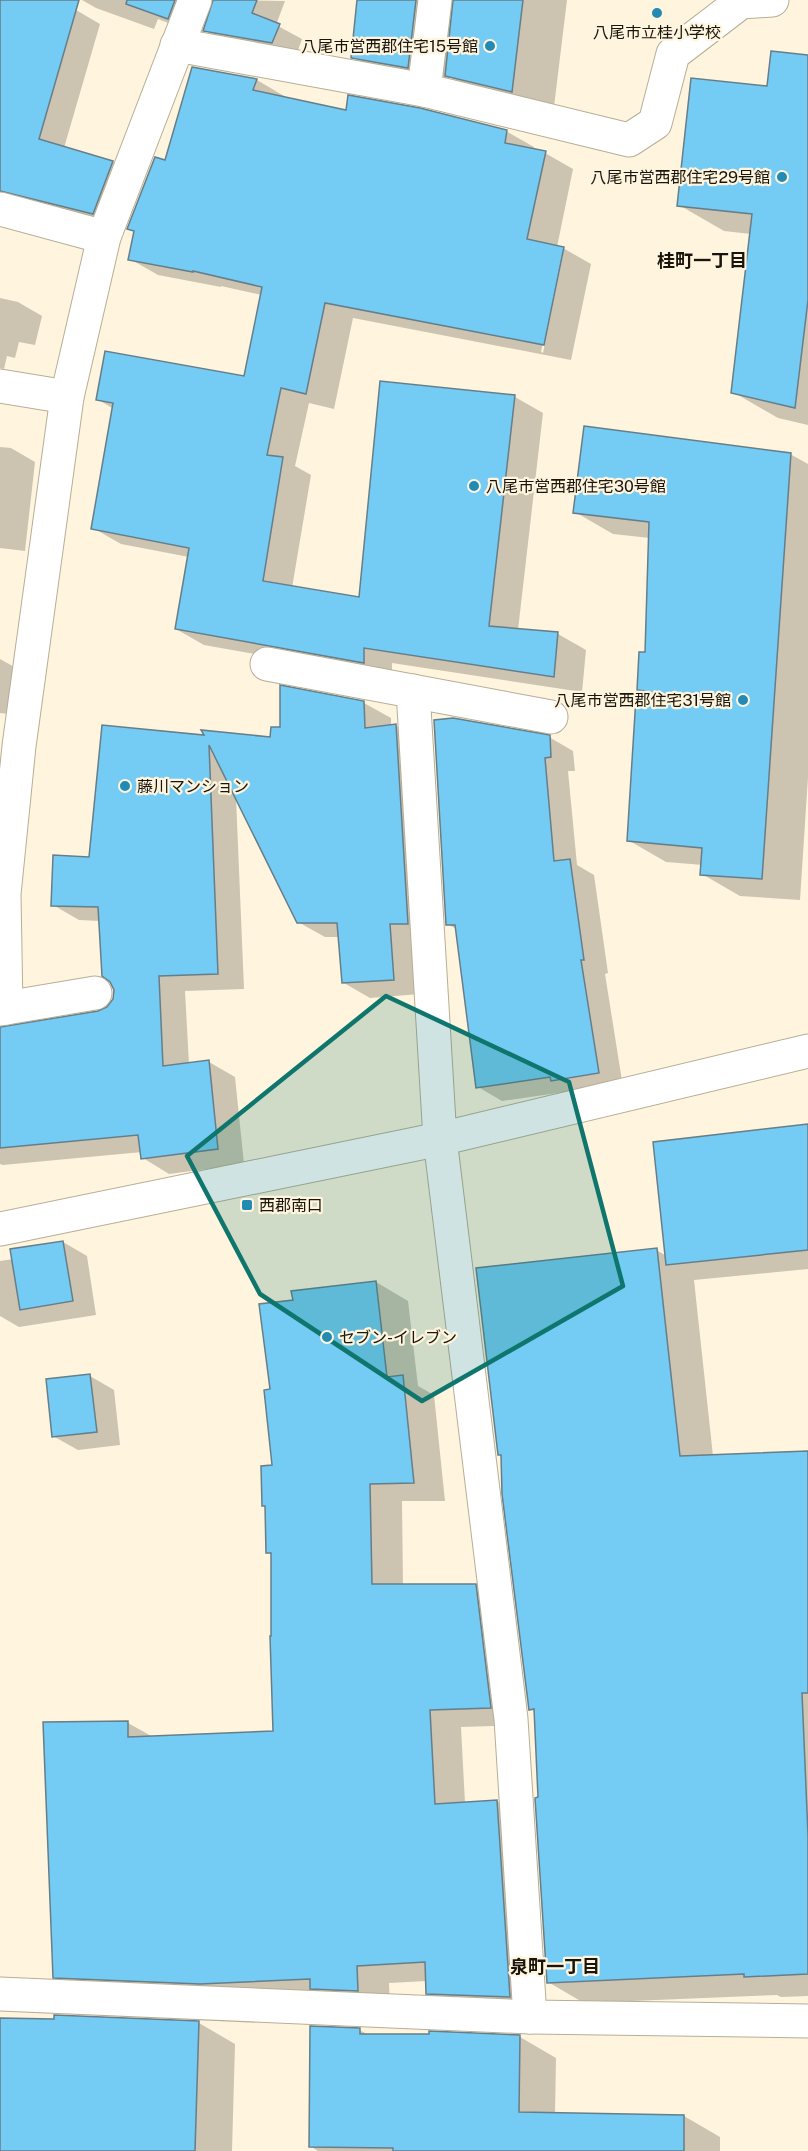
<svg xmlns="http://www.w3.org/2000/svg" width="808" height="2151" font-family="'Public Sans','Noto Sans JP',sans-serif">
  <rect width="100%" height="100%" fill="#fff4dd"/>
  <g fill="#0003" fill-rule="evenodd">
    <polygon points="0,0 41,0 76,10 100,24 64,148 113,162 136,176 116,227 0,198"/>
    <polygon points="82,0 206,0 192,32 158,19 154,29 96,8"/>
    <polygon points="215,0 285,1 276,25 302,39 296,56 229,44 205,30"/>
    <polygon points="358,0 567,0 553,115 487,99 450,77 449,91 394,81 353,57"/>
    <polygon points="808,57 808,425 778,418 733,392 751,234 724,231 679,205 768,88"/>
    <path d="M193,69L257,80L284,96L283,98L348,112L506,131L534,147V150L545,153L573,169L557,247L563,248L591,264L571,360L353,318L334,409L309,403L295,466L311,475L292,588L360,598L515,397L543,413L518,630L558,634L586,650L582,692L392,663V678L204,645L176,629L189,557L121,544L93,528L114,409L97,399L246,377L262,295L221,286V287L158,275L130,259L135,232L129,229L166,162ZM560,255H563L543,353L541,352Z"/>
    <polygon points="0,298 18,302 42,316 35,345 19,342 15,358 7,356 4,369 0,368"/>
    <polygon points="0,447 11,448 35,462 25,551 0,548"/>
    <polygon points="790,454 808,464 808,777 800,900 740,896 702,874 703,865 666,862 628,840 647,697 647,694 638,689 646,654 650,538 613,534 575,512"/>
    <polygon points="0,659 16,668 9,714 0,713"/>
    <polygon points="364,703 391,718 391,726 396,726 422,741 420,994 370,998 344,983 340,937 325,937 298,922 236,798 244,989 185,991 189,1064 209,1062 235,1077 244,1164 169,1174 143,1158 142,1152 3,1165 0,1164 0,1027 3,1029 99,1013 108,1008 114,999 115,990 100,921 79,920 53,905 90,859 206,737 272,739 282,728"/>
    <polygon points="549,737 573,751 575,771 568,771 577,865 594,875 608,973 605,974 623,1087 571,1091 502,1101 478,1087 457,929 447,924"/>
    <polygon points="808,1125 808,1269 694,1280 713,1456 808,1453 808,1996 781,1997 777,1995 584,2003 548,1982 536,1712 530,1709 502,1456 499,1454 656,1250 667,1256"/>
    <polygon points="63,1242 87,1256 96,1315 19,1327 0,1316 0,1261 13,1259"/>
    <polygon points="376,1282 408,1301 418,1386 434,1395 445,1501 402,1501 403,1586 475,1585 507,1604 522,1725 461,1727 465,1803 497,1801 529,1820 541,2015 460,2011 428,1993 427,1981 389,1983 390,2008 86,1995 54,1977 128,1723 153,1737 274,1733 272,1555 267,1552 267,1507 263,1506 273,1467 271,1391 294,1301"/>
    <polygon points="90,1376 114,1390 120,1445 78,1450 53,1436"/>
    <polygon points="0,2019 199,2023 235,2044 232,2151 0,2151"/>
    <polygon points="359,2030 369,2035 520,2037 556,2058 555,2114 684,2116 720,2137 720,2151 318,2151 310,2146"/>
  </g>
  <g fill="#74cbf3" stroke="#667e89" stroke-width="1.5">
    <polygon points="0,0 79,0 39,139 113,161 93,214 0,191"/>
    <polygon points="127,0 175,0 168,19 126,4"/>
    <polygon points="213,0 257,0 252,13 280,24 272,43 203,31"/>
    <polygon points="357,0 416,0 408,68 351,58"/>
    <polygon points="453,0 523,0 512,92 445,76"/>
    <polygon points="771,51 808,55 808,300 795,408 731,393 752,214 677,206 691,78 767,86"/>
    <polygon points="192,67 257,79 253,90 346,110 348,95 420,108 507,130 505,143 546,151 527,239 564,247 544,345 325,303 306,394 281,388 267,455 283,457 263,581 359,597 380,381 515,395 489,626 558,632 554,677 364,648 364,663 175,629 189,548 91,529 113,403 96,400 105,351 244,376 262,287 193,271 193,272 128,260 134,231 127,229 155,157 165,160"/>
    <polygon points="584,426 791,453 762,879 700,875 702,848 627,841 636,697 645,696 645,691 637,690 639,652 645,652 649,522 573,513"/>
    <polygon points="280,685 364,701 365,728 396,724 408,924 390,924 394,980 342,983 337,923 297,923 209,745 218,974 159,976 163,1066 209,1060 218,1149 141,1159 138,1135 0,1148 0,1027 98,1011 107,1007 113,999 114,990 110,982 102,976 98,907 51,906 53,855 89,857 102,725 204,735 201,730 270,737 271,727 280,727"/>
    <polygon points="453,718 550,735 551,757 545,758 554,861 570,859 584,960 581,960 599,1073 551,1081 550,1077 476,1088 455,925 446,925 434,720"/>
    <polygon points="808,1124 808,1250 666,1265 653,1142"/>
    <polygon points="63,1241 73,1301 20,1310 10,1249"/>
    <polygon points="657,1248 680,1456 808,1451 808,1693 802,1693 808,1835 808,1974 744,1977 744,1974 547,1983 535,1798 538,1797 534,1709 529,1710 502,1494 501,1455 498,1455 476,1268"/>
    <polygon points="376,1281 387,1377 403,1375 414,1483 370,1484 372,1584 476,1584 491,1708 430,1710 435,1804 497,1800 510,1997 426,1994 425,1962 357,1966 358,1991 310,1989 310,1979 200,1984 53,1978 43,1722 128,1721 128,1737 273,1731 270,1636 271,1636 271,1553 266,1553 265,1506 262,1506 261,1466 272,1465 264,1390 270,1389 259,1304 293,1300 291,1291"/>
    <polygon points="90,1374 97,1432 52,1437 46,1379"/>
    <polygon points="54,2015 199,2021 195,2151 0,2151 0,2018 54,2019"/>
    <polygon points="310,2026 360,2028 360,2034 429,2034 429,2031 520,2035 519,2112 684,2115 684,2151 393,2151 393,2148 309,2147"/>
  </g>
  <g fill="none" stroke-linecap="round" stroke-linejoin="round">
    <defs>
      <g id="minor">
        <polyline points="177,45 424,90 629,140 655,123 673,54 741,2 772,0"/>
        <polyline points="424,90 435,0"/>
        <polyline points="0,209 104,237"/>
        <polyline points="0,386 67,397"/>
        <polyline points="267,664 551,717"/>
        <polyline points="413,691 440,1139 511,1719 530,2017"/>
        <polyline points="6,1008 4,894 19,746 67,397 104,237 195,0"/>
        <polyline points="0,1009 95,993"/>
        <polyline points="0,1229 440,1139 808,1051"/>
        <polyline points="0,1994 530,2017 808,2021"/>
      </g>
    </defs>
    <use href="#minor" stroke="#b7ae97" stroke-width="35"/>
    <use href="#minor" stroke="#fff" stroke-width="33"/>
  </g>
  <path fill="#0f766e" fill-opacity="0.2" stroke="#0f766e" stroke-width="4.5" stroke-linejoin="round" d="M386,996L569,1082L623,1286L422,1401L260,1294L187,1156Z"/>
  <g fill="#238ab3" stroke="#fff4dd" stroke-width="2">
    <circle cx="657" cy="13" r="6"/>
    <circle cx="490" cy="46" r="6"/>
    <circle cx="782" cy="177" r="6"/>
    <circle cx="474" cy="486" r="6"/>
    <circle cx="743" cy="700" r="6"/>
    <circle cx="125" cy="786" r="6"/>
    <rect x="241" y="1199" width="12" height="12" rx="3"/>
    <circle cx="327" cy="1337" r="6"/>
  </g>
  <g text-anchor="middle" stroke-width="4.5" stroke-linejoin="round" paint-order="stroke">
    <g font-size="16" fill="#19150d" stroke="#fff4dd" text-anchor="start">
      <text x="657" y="38" text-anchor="middle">八尾市立桂小学校</text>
      <text x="478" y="52" text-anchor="end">八尾市営西郡住宅15号館</text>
      <text x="770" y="183" text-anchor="end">八尾市営西郡住宅29号館</text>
      <text x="486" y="492">八尾市営西郡住宅30号館</text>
      <text x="731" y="706" text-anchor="end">八尾市営西郡住宅31号館</text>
      <text x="137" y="792">藤川マンション</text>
      <text x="259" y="1211">西郡南口</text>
      <text x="339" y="1343">セブン-イレブン</text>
    </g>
    <g font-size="18" font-weight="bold" fill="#19150d" stroke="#fff4dd">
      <text x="702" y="267">桂町一丁目</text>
      <text x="555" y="1973">泉町一丁目</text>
    </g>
  </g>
</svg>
